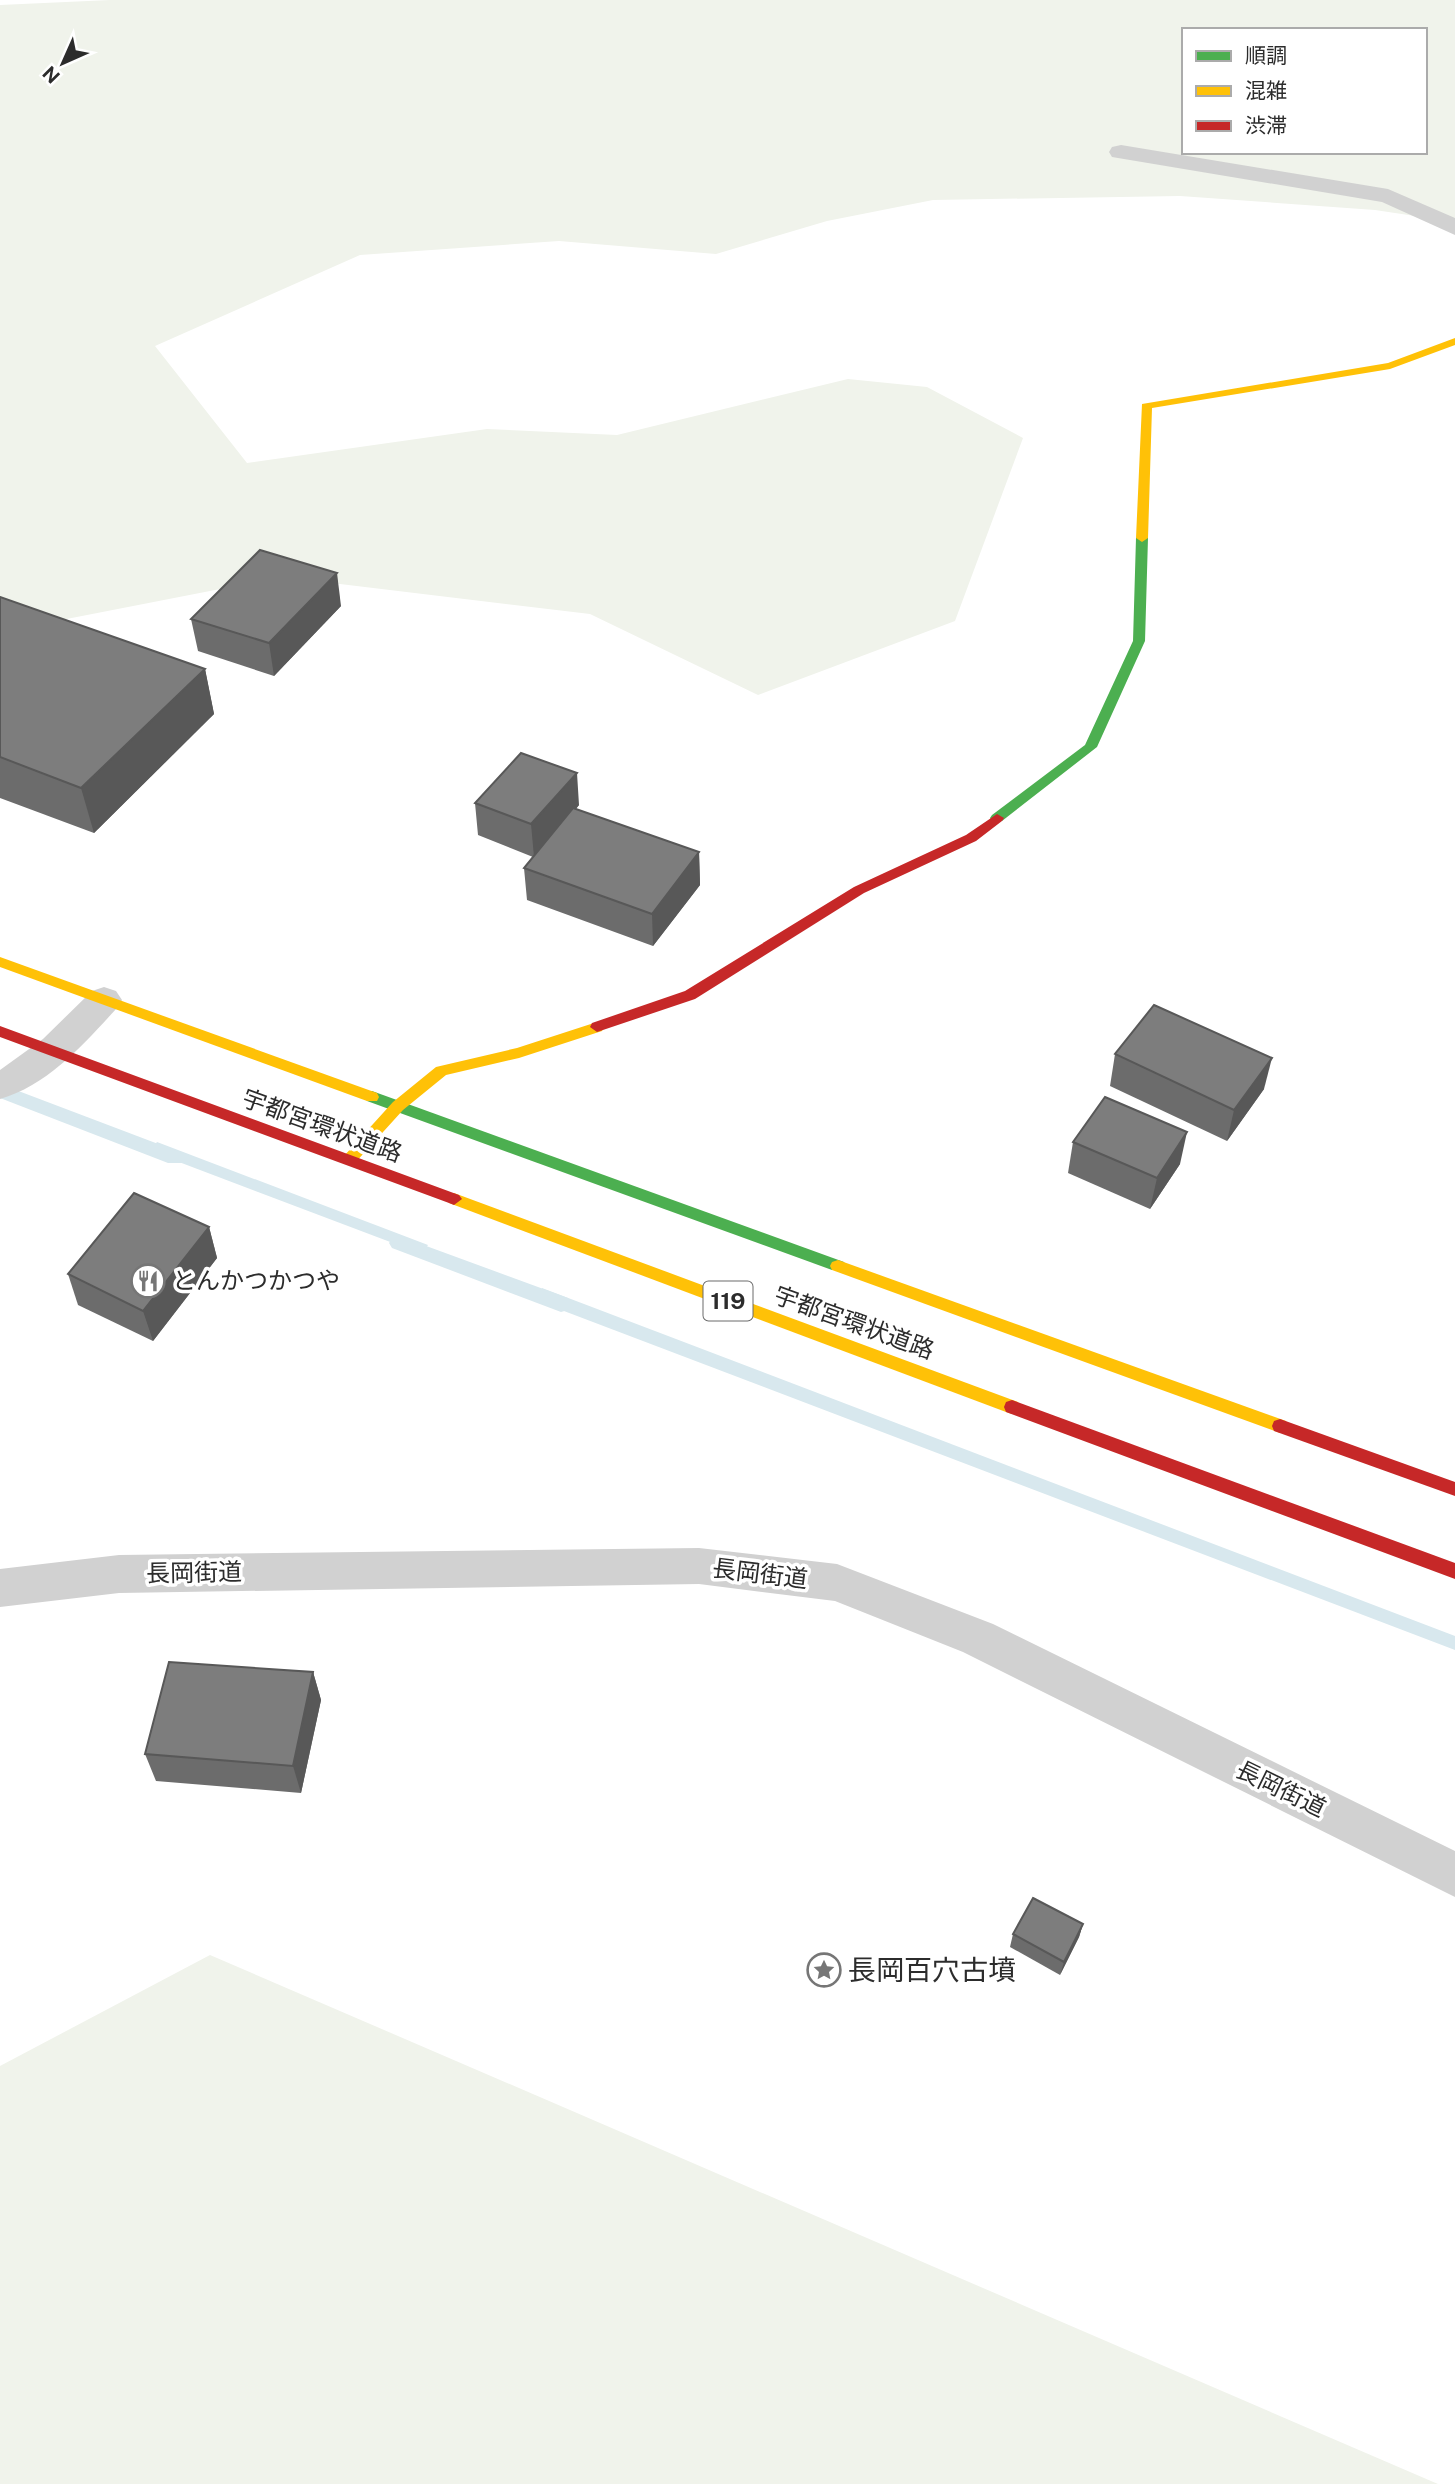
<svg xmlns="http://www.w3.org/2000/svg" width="1455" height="2484" font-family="'Public Sans','Noto Sans JP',sans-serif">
  <rect width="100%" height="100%" fill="#fff"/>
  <g fill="#f0f3eb" fill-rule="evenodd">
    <path d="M110,0H1455V222L1375,210L1180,196L933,200L827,221L716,254L559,241L360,255L155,346L247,463L487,429L617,435L848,379L927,387L1023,438L955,621L758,695L590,614L282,577L0,632V5ZM1184,30H1425V152H1184Z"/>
    <polygon points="210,1955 1438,2484 0,2484 0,2066"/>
  </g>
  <g fill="#d8e8ee">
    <polygon points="157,1142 428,1245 422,1254 150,1151"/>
    <polygon points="542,1288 1455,1636 1455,1650 535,1300"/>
  </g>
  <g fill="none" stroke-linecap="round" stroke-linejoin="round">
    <g fill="#d8e8ee" fill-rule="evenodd">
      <polygon points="0,1084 182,1153 184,1158 182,1163 168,1163 0,1098"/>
      <polygon points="399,1236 568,1298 571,1304 568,1310 561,1312 392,1248 389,1243 392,1238"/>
    </g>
    <g fill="#d1d1d1" fill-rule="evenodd">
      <polygon points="1121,145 1388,189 1455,218 1455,235 1382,202 1112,157 1109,152 1112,147"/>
      <path d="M104,987L116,991L122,1000L116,1009C83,1045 48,1085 0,1099V1070L43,1039L92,991Z"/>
      <polygon points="699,1548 837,1564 993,1624 1455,1851 1455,1897 963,1652 835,1601 699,1584 119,1593 0,1607 0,1569 119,1555"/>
    </g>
    <g fill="#4caf50" fill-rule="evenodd">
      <polygon points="1142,534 1148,538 1145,641 1097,747 1002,821 992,821 990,818 992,815 1085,745 1133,641 1136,538"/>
      <polygon points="372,1091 844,1262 846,1266 844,1270 832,1270 367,1101 365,1097 367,1093"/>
    </g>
    <g fill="#ffc107" fill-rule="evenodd">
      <polygon points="1455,338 1455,345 1390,369 1152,408 1148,538 1142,542 1136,538 1142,404 1388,363"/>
      <polygon points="0,957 377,1093 379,1097 377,1101 367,1101 0,967"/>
      <polygon points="597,1022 602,1023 604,1027 602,1031 519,1058 446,1075 403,1110 354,1164 344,1164 341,1160 344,1156 393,1102 436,1067 517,1048"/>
      <polygon points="454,1193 1018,1402 1020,1407 1018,1412 1012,1414 1006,1412 449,1203 446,1199 449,1195"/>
      <polygon points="838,1260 1286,1421 1288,1426 1286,1431 1280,1433 832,1270 830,1266 832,1262"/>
    </g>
    <g fill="#c62828" fill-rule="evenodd">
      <polygon points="997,814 1004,818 1002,821 976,841 864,893 695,999 597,1032 590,1027 592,1023 685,991 854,887 966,835"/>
      <polygon points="0,1026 459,1195 462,1199 454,1205 449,1203 0,1037"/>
      <polygon points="1012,1400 1455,1563 1455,1579 1006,1412 1004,1407 1006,1402"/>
      <polygon points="1280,1419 1455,1482 1455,1496 1274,1431 1272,1426 1274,1421"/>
    </g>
  </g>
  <g fill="#6c6c6c">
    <polygon points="0,597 205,669 214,714 94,833 0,798"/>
    <polygon points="341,606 274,676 198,651 191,619"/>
    <polygon points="475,803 579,805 576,809 699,852 700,885 653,946 527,900 524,868 533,857 478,835"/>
    <polygon points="1115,1054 1264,1089 1227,1141 1110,1086"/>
    <polygon points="1073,1142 1180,1164 1150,1209 1068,1173"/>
    <polygon points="209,1227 217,1258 153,1341 78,1305 68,1274"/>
    <polygon points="313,1672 321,1700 301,1793 156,1781 145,1754"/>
    <polygon points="1083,1924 1079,1937 1060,1975 1010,1947 1013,1934"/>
  </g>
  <g fill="#585858">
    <polygon points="337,573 341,606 274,676 269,643"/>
    <polygon points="205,669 214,714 94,833 81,788"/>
    <polygon points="577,773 579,805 534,857 531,824"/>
    <polygon points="699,852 700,885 653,946 652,914"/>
    <polygon points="1272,1058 1264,1089 1227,1141 1234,1110"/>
    <polygon points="1187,1132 1180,1164 1150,1209 1157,1178"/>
    <polygon points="209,1227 217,1258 153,1341 143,1311"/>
    <polygon points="313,1672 321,1700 301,1793 293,1766"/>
    <polygon points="1083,1924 1079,1937 1060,1975 1064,1962"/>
  </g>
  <g fill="#7d7d7d" stroke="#585858" stroke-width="2">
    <polygon points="260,550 337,573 269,643 191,619"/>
    <polygon points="0,597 205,669 81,788 0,757"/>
    <polygon points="521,753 577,773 531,824 475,803"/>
    <polygon points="573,808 699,852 652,914 524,868"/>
    <polygon points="1154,1005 1272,1058 1234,1110 1115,1054"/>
    <polygon points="1105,1097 1187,1132 1157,1178 1073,1142"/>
    <polygon points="134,1193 209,1227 143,1311 68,1274"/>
    <polygon points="169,1662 313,1672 293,1766 145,1754"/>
    <polygon points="1033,1898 1083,1924 1064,1962 1013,1934"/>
  </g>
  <defs>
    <symbol id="restaurant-ring" viewBox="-11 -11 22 22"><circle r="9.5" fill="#fff" stroke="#767676" stroke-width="1.5"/><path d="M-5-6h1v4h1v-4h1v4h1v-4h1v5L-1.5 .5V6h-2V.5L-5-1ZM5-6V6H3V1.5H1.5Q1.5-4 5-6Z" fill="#767676"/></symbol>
    <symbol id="sight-ring" viewBox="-11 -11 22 22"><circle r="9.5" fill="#fff" stroke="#767676" stroke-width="1.5"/><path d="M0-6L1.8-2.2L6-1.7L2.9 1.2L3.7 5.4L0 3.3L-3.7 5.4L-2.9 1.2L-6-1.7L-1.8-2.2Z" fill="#767676"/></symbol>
  </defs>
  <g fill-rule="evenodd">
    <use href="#restaurant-ring" x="129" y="1262" width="38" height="38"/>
    <use href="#sight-ring" x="805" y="1951" width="38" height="38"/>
  </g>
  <g text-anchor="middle" stroke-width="7" stroke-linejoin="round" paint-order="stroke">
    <rect fill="#fff" stroke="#6b6b6b" stroke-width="2" x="703.5" y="1281.5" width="49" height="39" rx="5"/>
    <g font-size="23" font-weight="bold" fill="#2c2c2c">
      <text x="728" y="1309">119</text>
    </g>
    <g font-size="24" fill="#2c2c2c" stroke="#fff">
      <text transform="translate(322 1126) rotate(20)" y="8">宇都宮環状道路</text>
      <text transform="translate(854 1323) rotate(20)" y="8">宇都宮環状道路</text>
      <text transform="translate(194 1573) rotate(-1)" y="8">長岡街道</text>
      <text transform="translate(760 1574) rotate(7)" y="8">長岡街道</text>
      <text transform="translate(1281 1789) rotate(26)" y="8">長岡街道</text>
    </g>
    <g font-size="24" fill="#2c2c2c" stroke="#fff" text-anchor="start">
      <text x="172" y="1289">とんかつかつや</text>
    </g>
    <g font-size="28" fill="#2c2c2c" stroke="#fff" text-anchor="start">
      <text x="848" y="1980">長岡百穴古墳</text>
    </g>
  </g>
  <rect x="1182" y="28" width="245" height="126" fill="#ffffff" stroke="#ababab" stroke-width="2"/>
  <rect x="1196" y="51" width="35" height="10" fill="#4caf50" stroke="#ababab" stroke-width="2"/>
  <text x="1245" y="63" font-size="21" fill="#2c2c2c">順調</text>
  <rect x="1196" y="86" width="35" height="10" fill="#ffc107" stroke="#ababab" stroke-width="2"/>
  <text x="1245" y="98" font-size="21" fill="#2c2c2c">混雑</text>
  <rect x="1196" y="121" width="35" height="10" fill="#c62828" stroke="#ababab" stroke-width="2"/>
  <text x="1245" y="133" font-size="21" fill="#2c2c2c">渋滞</text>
  <g transform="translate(63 63) rotate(225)" stroke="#ffffff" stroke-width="5" paint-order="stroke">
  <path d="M0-5L12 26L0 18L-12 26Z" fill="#2c2c2c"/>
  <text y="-10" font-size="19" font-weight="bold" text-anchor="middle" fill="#2c2c2c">N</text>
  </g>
</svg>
